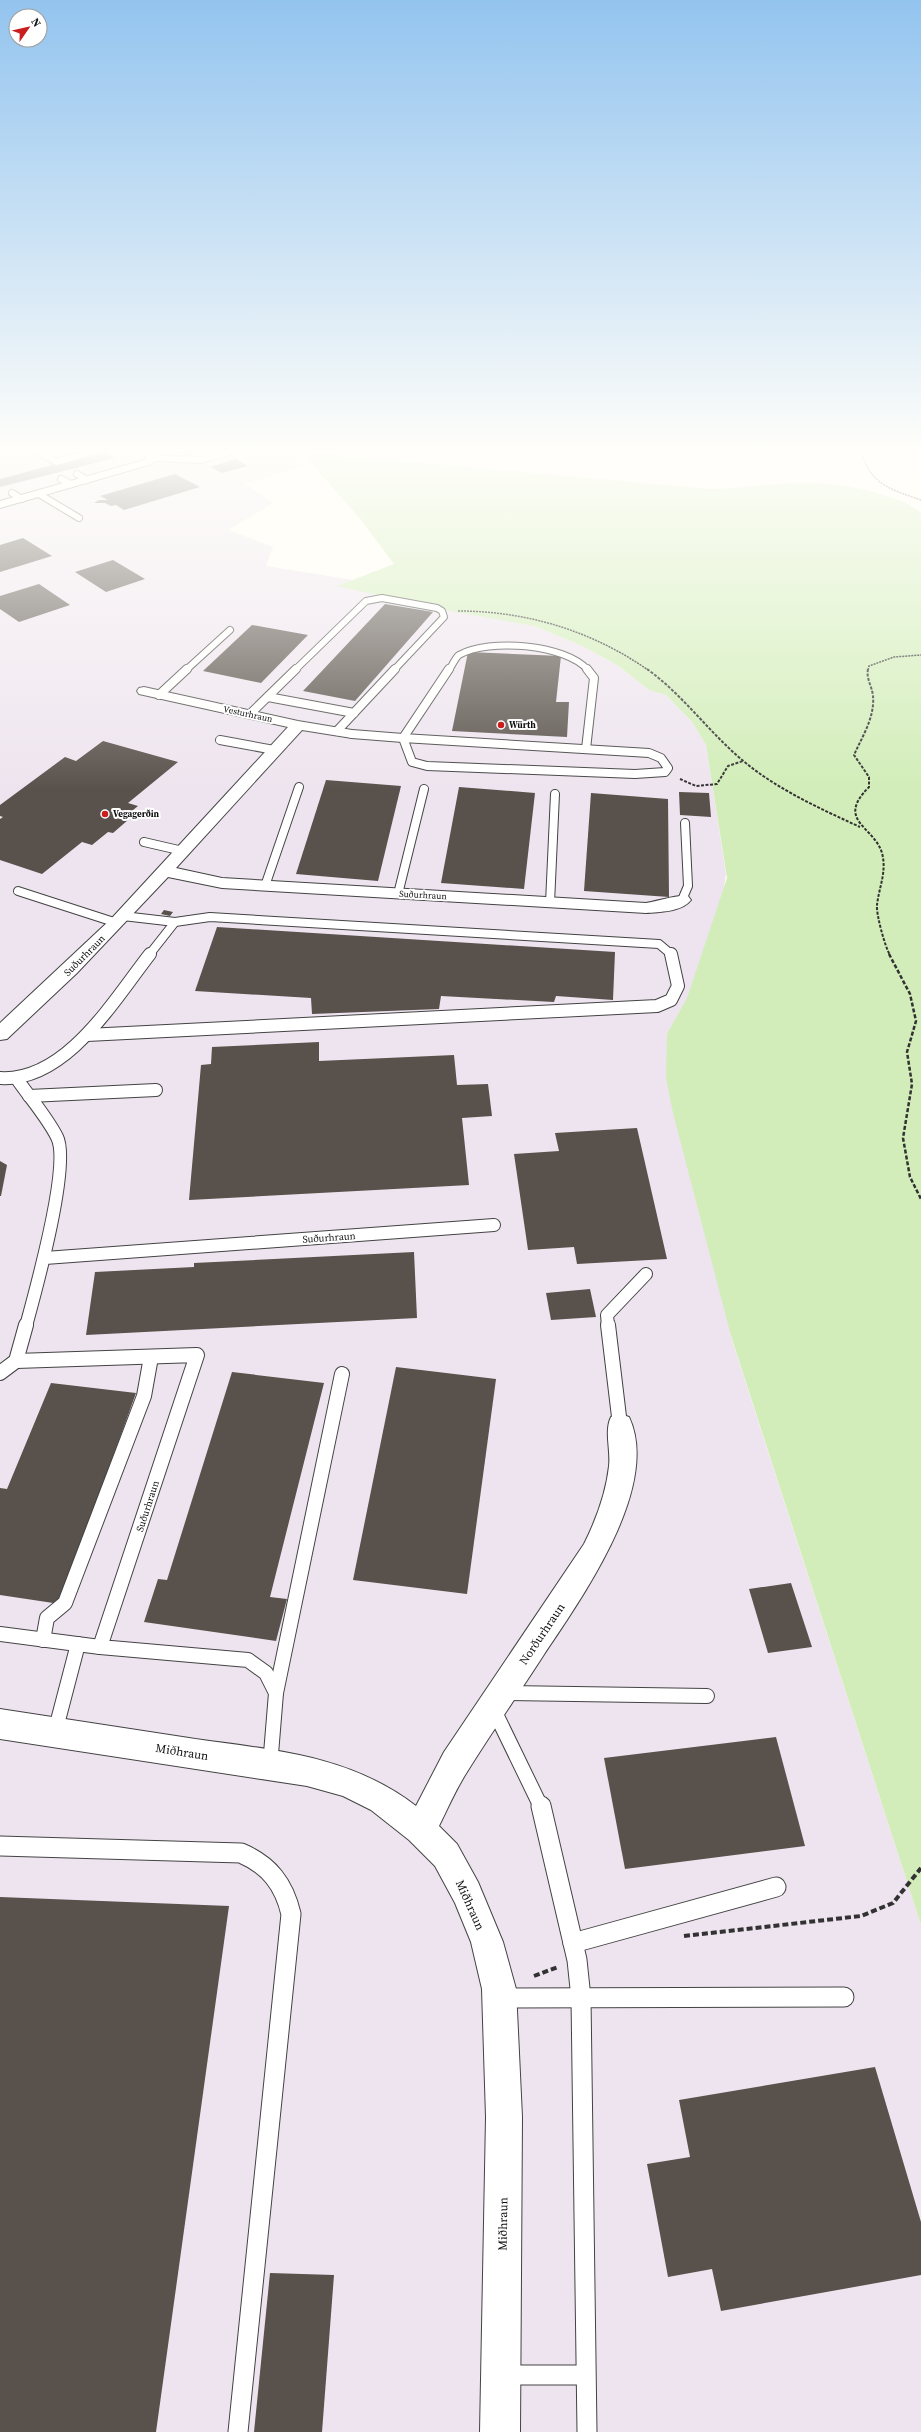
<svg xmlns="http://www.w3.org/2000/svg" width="921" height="2432" font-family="'Source Serif 4',serif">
  <rect width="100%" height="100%" fill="#fffdf3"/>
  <polygon fill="#eee4ef" points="0,450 295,450 308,465 245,484 273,503 228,530 273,547 266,566 427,592 499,619 534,626 580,645 617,665 649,690 666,695 692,722 706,745 726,874 707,1005 731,1337 921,1925 921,2432 0,2432"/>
  <path fill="#d2edb9" d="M302,452L710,489C739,489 767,484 795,483C824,482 853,486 880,494C894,498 910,503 921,513V1925L731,1336L673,1113L666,1078L667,1034L687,998L727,878L706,745L692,722L666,695L649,690L617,665L580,645L534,626L444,610L337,586L394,564L361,520Z"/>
  <g fill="#59514b">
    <polygon points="176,450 206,450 185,455"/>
    <polygon points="104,451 115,458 0,487 0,479"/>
    <polygon points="236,459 248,466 222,473 210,467"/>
    <polygon points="175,474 200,487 124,510 116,505 111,506 105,503 94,503 99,500 108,500 100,496"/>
    <polygon points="23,538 52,556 0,572 0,545"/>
    <polygon points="113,560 145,579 106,592 75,572"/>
    <polygon points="39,584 70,605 19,622 0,609 0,596"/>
    <polygon points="385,604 433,612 355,701 303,691"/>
    <polygon points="252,625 308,635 261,683 203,671"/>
    <polygon points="468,652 561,656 556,702 569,702 567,737 452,731"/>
    <polygon points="103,741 178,762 128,803 138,806 122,819 128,820 113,833 108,832 92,845 82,842 42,874 0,860 0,819 3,817 0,816 0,805 65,757 76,761"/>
    <polygon points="326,780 401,786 378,881 296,874"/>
    <polygon points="459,787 535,793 524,889 441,883"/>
    <polygon points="679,792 709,793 711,817 680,815"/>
    <polygon points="591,793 668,799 669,897 584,891"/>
    <polygon points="164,910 173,912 170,916 161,914"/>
    <polygon points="217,927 615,952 613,1000 556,996 554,1002 441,996 439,1009 312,1014 311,998 195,991"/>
    <polygon points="319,1042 319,1061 454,1055 457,1085 488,1084 492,1116 462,1118 469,1185 189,1200 201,1065 211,1064 212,1047"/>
    <polygon points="637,1128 667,1259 577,1264 574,1247 528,1250 514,1154 559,1151 555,1133"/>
    <polygon points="0,1161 7,1165 1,1196 0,1196"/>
    <polygon points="414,1252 417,1318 86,1335 95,1272 194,1267 194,1263"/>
    <polygon points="590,1289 596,1317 551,1320 546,1293"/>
    <polygon points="396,1367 496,1379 467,1594 353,1580"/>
    <polygon points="232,1372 324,1383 270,1597 287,1599 276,1641 144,1622 158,1579 167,1580"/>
    <polygon points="51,1383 136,1393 60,1604 0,1595 0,1488 7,1489"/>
    <polygon points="791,1583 812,1647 768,1653 749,1589"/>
    <polygon points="776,1737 805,1846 625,1869 604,1758"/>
    <polygon points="0,1897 229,1906 156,2432 0,2432"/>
    <polygon points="875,2067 921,2222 921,2275 721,2311 712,2269 668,2277 647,2164 690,2157 679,2100"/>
    <polygon points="270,2273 334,2275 322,2432 254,2432"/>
  </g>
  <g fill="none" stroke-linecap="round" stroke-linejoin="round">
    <defs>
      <g id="service-far4">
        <polyline points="35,450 56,462 99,450"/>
        <polyline points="152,458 201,460 229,452"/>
        <polyline points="77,474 87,480"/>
        <polyline points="61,479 71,484"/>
        <polyline points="12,493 22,499"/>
        <polyline points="39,494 79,518"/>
        <polyline points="186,670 230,630"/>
        <polyline points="295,670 366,601 382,598 437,608 442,611 444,617 394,670"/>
        <path d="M449,670C452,666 455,658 459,655C489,638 565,644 588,670"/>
      </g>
      <g id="service-far3">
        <polyline points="159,695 187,669"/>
        <polyline points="268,697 354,713"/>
        <polyline points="250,714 296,669"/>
        <polyline points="337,731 395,669"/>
        <polyline points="352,734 403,738"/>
        <polygon points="403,738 649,753 661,758 668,768 665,772 635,774 427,766 412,762"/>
        <polyline points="403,738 449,669"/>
        <polyline points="220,740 274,750"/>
        <polyline points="586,749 594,678 587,669"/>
        <polyline points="144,842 183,851"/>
        <polyline points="265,886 299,787"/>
        <polyline points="18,891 117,923"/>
        <polyline points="398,894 424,789"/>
        <polyline points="682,900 688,886 685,823"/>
        <polyline points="550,903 555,794"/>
        <polyline points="123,916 175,922 149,955"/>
        <polyline points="175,922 210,917 659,944 672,955"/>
      </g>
      <g id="service-far2">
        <polyline points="87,1035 657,1006 671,1000 678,986 671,954"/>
        <path d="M0,1078C66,1082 114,1000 150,954"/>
        <path d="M17,1079C30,1098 47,1117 57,1137C71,1164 35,1293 26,1326"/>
        <polyline points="29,1096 156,1090"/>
        <polyline points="45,1258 494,1225"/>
        <polyline points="608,1326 607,1315 646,1274"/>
      </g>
      <g id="service-far1">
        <polyline points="608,1325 620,1425"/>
        <polyline points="16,1361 197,1355 100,1647 248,1660 266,1673 276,1693 270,1766"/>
        <polyline points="0,1373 16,1361 26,1325"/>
        <polyline points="0,1634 100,1647"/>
        <polyline points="43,1640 47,1618 65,1603 144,1396 151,1357"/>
        <polyline points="276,1693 342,1374"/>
        <polyline points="503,1693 707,1696"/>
        <polyline points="493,1708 541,1807"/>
        <polyline points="55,1732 78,1644"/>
      </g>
      <g id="service">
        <polyline points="541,1806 577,1960 581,1998 587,2432"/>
        <path d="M0,1846L241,1853C269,1865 284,1884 291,1914L238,2432"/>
        <polyline points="573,1943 776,1887"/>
        <polyline points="501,1998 844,1997"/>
        <polyline points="504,2375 585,2375"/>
      </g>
      <g id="minor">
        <polygon points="138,450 155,452 157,458 152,464 0,508 0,501 144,460 146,456"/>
        <path d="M144,687L298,721L352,730L359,734L352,738L302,730L176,868L222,878L646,903C658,901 679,894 688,896L691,900C682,912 659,912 646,913L222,888L168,877L77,973L7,1039L0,1040V1023L111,919L288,727L139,694L137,691L139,688Z"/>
        <path d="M620,1414L629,1417C662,1487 580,1600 543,1656C518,1695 491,1733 467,1772C456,1789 448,1808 439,1826L457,1844L478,1882L503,1942L516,1989L522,2117L520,2432H480L486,2117L482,1989L471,1942L455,1903L435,1866L409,1840L371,1810L343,1796L307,1786L0,1739V1709C63,1719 126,1728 189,1738C270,1750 349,1754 416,1806L444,1752L584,1544C596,1520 606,1493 609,1466C611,1450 604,1431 611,1417Z"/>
      </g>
    </defs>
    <use href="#service-far4" stroke="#434343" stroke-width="8"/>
    <use href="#service-far3" stroke="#434343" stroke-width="10"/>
    <use href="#service-far2" stroke="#434343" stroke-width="14"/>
    <use href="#service-far1" stroke="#434343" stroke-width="16"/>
    <use href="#service" stroke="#434343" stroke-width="21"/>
    <use href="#minor" stroke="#434343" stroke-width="2"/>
    <g stroke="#323232" stroke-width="1.5" stroke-dasharray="2 1" stroke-linecap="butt">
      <path d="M861,450C870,485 890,489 921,500"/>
      <path d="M458,611C527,611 592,631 648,670"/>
      <polyline points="868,670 869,666 894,657 921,655"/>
    </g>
    <g stroke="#323232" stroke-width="2" stroke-dasharray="3 1.5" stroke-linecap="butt">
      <path d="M647,669C683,695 708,731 741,759C776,789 819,808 860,827"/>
      <path d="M868,669C866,679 872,686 873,696C875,717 862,737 854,755L869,777V787C835,821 874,826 882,853C887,872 879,887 877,905C876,914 885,947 890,955"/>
      <polyline points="680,779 696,786 717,784 728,766 743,761"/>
    </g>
    <polyline stroke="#323232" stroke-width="2.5" stroke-dasharray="4 2" stroke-linecap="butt" points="889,954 910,994 916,1021 907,1052 912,1084 903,1138 910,1177 921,1199"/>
    <g stroke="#323232" stroke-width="4" stroke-dasharray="6 3" stroke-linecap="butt">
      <polyline points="684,1936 861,1916 893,1903 921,1868"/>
      <polyline points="534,1976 558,1967"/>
    </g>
    <use href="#service-far4" stroke="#fff" stroke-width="6"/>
    <use href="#service-far3" stroke="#fff" stroke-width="8"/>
    <use href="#service-far2" stroke="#fff" stroke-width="12"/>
    <use href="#service-far1" stroke="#fff" stroke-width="14"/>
    <use href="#service" stroke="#fff" stroke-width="19"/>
    <use href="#minor" fill="#fff" fill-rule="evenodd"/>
  </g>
  <linearGradient id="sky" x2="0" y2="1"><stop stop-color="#93c4ef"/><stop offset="0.57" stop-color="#fffefa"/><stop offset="1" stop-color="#fffefa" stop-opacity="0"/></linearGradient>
  <rect width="921" height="790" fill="url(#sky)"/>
  <g fill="#ca1d1e" stroke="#fff" stroke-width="1.5">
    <circle cx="501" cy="725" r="4"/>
    <circle cx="105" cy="814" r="4"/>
  </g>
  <g text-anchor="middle" stroke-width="4" stroke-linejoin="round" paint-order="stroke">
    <g font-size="9" fill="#101010" stroke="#fff">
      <text transform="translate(248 714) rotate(12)" y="3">Vesturhraun</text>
      <text transform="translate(423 895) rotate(3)" y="3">Suðurhraun</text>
    </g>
    <g font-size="9" font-weight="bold" fill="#101010" stroke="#fff" text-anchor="start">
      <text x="509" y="728">Würth</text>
      <text x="113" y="817">Vegagerðin</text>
    </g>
    <g font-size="10" fill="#101010" stroke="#fff">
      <text transform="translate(84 955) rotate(-45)" y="4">Suðurhraun</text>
      <text transform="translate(329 1237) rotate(-4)" y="4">Suðurhraun</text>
      <text transform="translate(147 1506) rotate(-72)" y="4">Suðurhraun</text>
    </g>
    <g font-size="12" fill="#101010" stroke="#fff">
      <text transform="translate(542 1634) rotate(-56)" y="4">Norðurhraun</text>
      <text transform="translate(182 1752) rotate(9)" y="4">Miðhraun</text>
      <text transform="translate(470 1905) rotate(66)" y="4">Miðhraun</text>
      <text transform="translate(503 2224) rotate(-89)" y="4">Miðhraun</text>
    </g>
  </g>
  <g transform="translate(28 28) rotate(56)"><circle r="19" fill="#ffffff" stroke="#9f9f9f"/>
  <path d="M0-3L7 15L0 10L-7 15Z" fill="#ca1d1e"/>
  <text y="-6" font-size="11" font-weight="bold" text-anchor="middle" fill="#101010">N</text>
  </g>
</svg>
